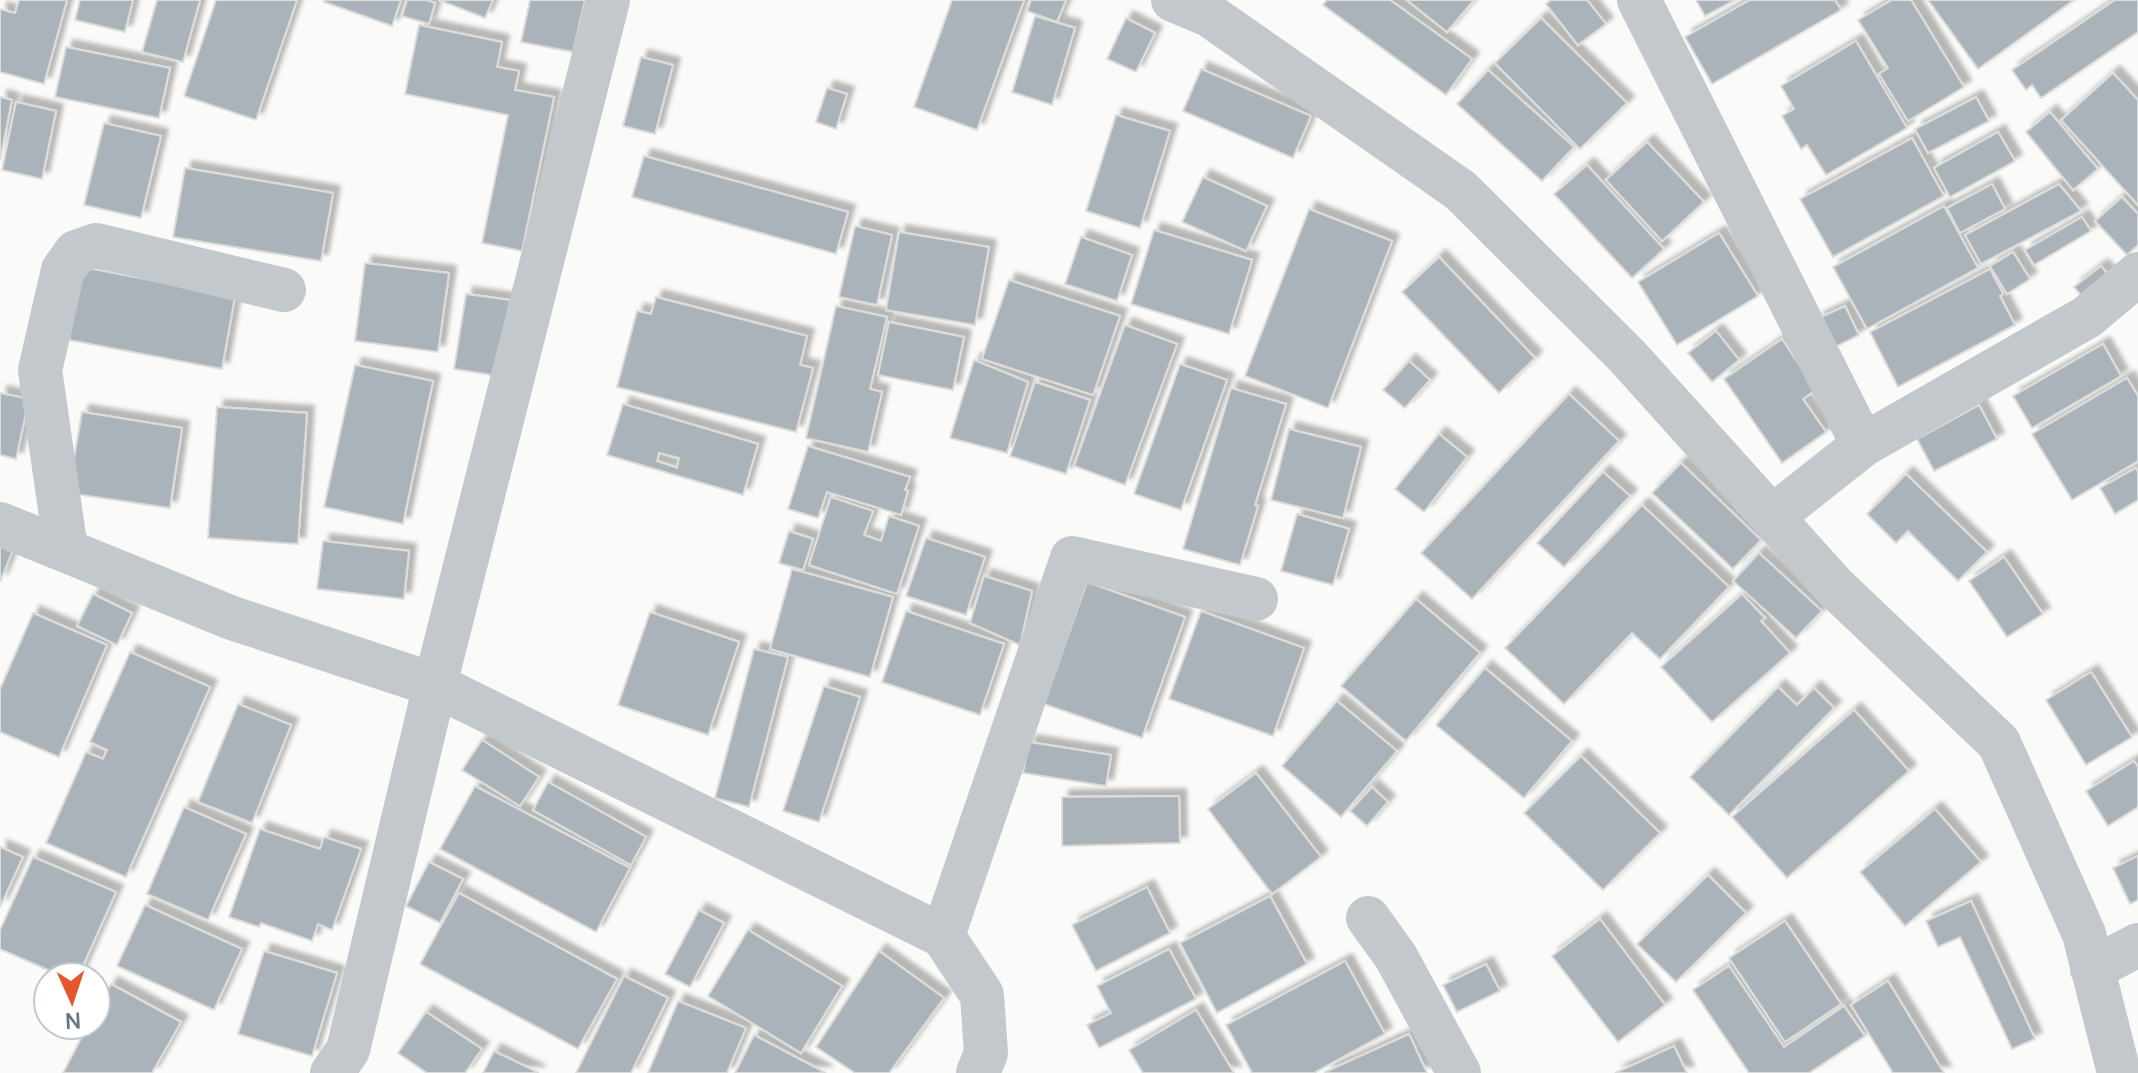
<svg xmlns="http://www.w3.org/2000/svg" width="2138" height="1073" font-family="Manrope,sans-serif">
  <defs>
    <filter id="shadow"><feDropShadow dx="7" dy="-7" stdDeviation="2" flood-color="#0004"/></filter>
  </defs>
  <rect width="100%" height="100%" fill="#fafaf8"/>
  <g fill="#aab3b9" stroke="#dcdcda" stroke-width="2" fill-rule="evenodd" filter="url(#shadow)">
    <polygon points="19,0 67,0 44,84 0,72 0,9 15,13"/>
    <polygon points="80,0 133,0 125,32 75,20"/>
    <polygon points="157,0 200,0 183,62 142,52"/>
    <polygon points="216,0 297,0 256,120 184,96"/>
    <polygon points="324,0 401,0 392,26 324,2"/>
    <polygon points="407,0 426,0 435,3 429,24 402,16"/>
    <polygon points="439,0 493,0 485,18"/>
    <polygon points="530,0 585,0 573,52 521,42"/>
    <polygon points="952,0 1024,0 977,130 914,107"/>
    <polygon points="1031,0 1066,0 1057,22 1027,11"/>
    <polygon points="1327,0 1390,0 1472,59 1446,95 1323,5"/>
    <polygon points="1407,0 1474,0 1447,32"/>
    <polygon points="1551,0 1587,0 1606,24 1578,45 1546,4"/>
    <polygon points="1696,0 1735,0 1705,16"/>
    <polygon points="1750,0 1835,0 1841,10 1712,84 1685,37"/>
    <polygon points="1892,0 1911,0 1964,87 1908,121 1879,74 1888,68 1858,20"/>
    <polygon points="1928,0 2074,0 1978,69"/>
    <polygon points="2115,0 2138,0 2138,32 2041,98 2032,85 2026,90 2012,70"/>
    <polygon points="1035,16 1075,28 1052,105 1012,92"/>
    <polygon points="1126,18 1155,33 1136,72 1107,59"/>
    <polygon points="1541,18 1627,103 1580,149 1495,63"/>
    <polygon points="419,25 502,42 497,67 519,71 515,90 554,97 522,251 482,243 508,115 405,94"/>
    <polygon points="1856,41 1907,128 1826,175 1807,145 1801,149 1782,116 1794,109 1781,86"/>
    <polygon points="66,47 170,68 159,118 55,97"/>
    <polygon points="641,57 673,65 655,134 623,126"/>
    <polygon points="1201,69 1311,116 1293,158 1183,111"/>
    <polygon points="1488,70 1574,147 1542,181 1457,104"/>
    <polygon points="2113,73 2138,100 2138,205 2061,120"/>
    <polygon points="827,88 847,94 836,129 816,122"/>
    <polygon points="0,97 12,100 0,160"/>
    <polygon points="1976,97 1989,121 1928,153 1915,129"/>
    <polygon points="16,102 56,111 42,179 2,170"/>
    <polygon points="2050,112 2098,169 2073,190 2026,132"/>
    <polygon points="1116,115 1170,131 1140,228 1086,211"/>
    <polygon points="104,123 161,136 141,218 84,205"/>
    <polygon points="1998,132 2015,161 1950,197 1934,168"/>
    <polygon points="1912,138 1944,196 1833,257 1800,199"/>
    <polygon points="1647,142 1704,202 1662,241 1606,180"/>
    <polygon points="644,156 848,212 836,254 632,197"/>
    <polygon points="1587,165 1664,249 1632,278 1554,194"/>
    <polygon points="185,168 333,193 321,261 173,237"/>
    <polygon points="1203,177 1267,206 1246,251 1182,222"/>
    <polygon points="1992,184 2005,209 1960,233 1947,208"/>
    <polygon points="2059,184 2081,211 1981,264 1965,235"/>
    <polygon points="2122,197 2138,214 2138,245 2127,255 2095,221"/>
    <polygon points="1944,206 1978,268 1867,329 1833,267"/>
    <polygon points="1309,209 1392,241 1328,408 1245,376"/>
    <polygon points="2082,217 2091,231 2034,265 2025,250"/>
    <polygon points="855,226 892,235 877,305 839,297"/>
    <polygon points="1154,230 1252,260 1229,334 1131,304"/>
    <polygon points="899,232 989,247 975,325 886,310"/>
    <polygon points="1719,233 1758,296 1677,345 1638,282"/>
    <polygon points="1081,237 1132,255 1117,301 1065,284"/>
    <polygon points="2013,252 2030,279 2007,294 1990,266"/>
    <polygon points="1439,257 1535,358 1499,393 1402,292"/>
    <polygon points="365,263 449,273 438,352 355,341"/>
    <polygon points="2101,266 2115,282 2088,304 2074,287"/>
    <polygon points="82,267 235,296 222,369 69,340"/>
    <polygon points="1990,269 2003,294 2000,296 2015,325 1898,387 1870,332"/>
    <polygon points="1009,280 1120,316 1093,395 982,359"/>
    <polygon points="466,294 510,300 498,376 454,369"/>
    <polygon points="656,297 807,336 800,365 813,368 796,432 617,387 637,311 651,314"/>
    <polygon points="836,306 887,317 870,389 882,392 868,452 806,438"/>
    <polygon points="1845,306 1859,335 1831,349 1817,319"/>
    <polygon points="889,322 964,337 953,390 878,375"/>
    <polygon points="1125,325 1177,344 1125,485 1074,466"/>
    <polygon points="1716,331 1739,360 1712,382 1688,353"/>
    <polygon points="1782,339 1816,390 1803,399 1826,432 1782,463 1724,379"/>
    <polygon points="2103,344 2121,376 2032,428 2013,396"/>
    <polygon points="974,360 1028,382 1007,453 950,438"/>
    <polygon points="1409,361 1430,380 1405,408 1383,390"/>
    <polygon points="1180,364 1227,380 1181,510 1134,494"/>
    <polygon points="355,365 433,381 403,524 324,507"/>
    <polygon points="2127,378 2138,396 2138,461 2072,500 2032,434"/>
    <polygon points="1035,382 1090,400 1066,474 1010,456"/>
    <polygon points="1231,388 1286,404 1255,505 1258,506 1240,565 1183,549"/>
    <polygon points="0,393 29,399 16,459 0,455"/>
    <polygon points="1569,394 1619,441 1472,599 1421,553"/>
    <path d="M623,404L758,444L743,495L607,455ZM659,453L679,458L677,468L657,461Z"/>
    <polygon points="1979,405 1997,439 1934,471 1917,439"/>
    <polygon points="217,407 307,413 298,544 208,538"/>
    <polygon points="82,412 182,428 170,508 68,493"/>
    <polygon points="1289,429 1361,447 1343,518 1271,500"/>
    <polygon points="1439,434 1467,457 1424,512 1395,489"/>
    <polygon points="808,446 910,477 905,490 908,491 901,515 827,492 818,518 788,509"/>
    <polygon points="1681,463 1761,540 1733,569 1652,493"/>
    <polygon points="2136,468 2138,472 2138,500 2115,514 2100,488"/>
    <polygon points="1603,472 1630,496 1564,567 1537,543"/>
    <polygon points="1906,474 1987,552 1958,581 1908,531 1896,543 1867,514"/>
    <polygon points="831,497 873,511 864,535 881,541 889,516 919,526 897,594 809,565"/>
    <polygon points="1642,505 1729,587 1660,659 1632,633 1564,704 1505,648"/>
    <polygon points="1297,514 1349,529 1333,585 1281,571"/>
    <polygon points="789,531 813,539 803,570 779,563"/>
    <polygon points="926,538 985,557 966,615 906,596"/>
    <polygon points="323,541 409,551 404,599 317,589"/>
    <polygon points="0,546 12,552 0,582"/>
    <polygon points="1759,553 1822,611 1796,638 1733,581"/>
    <polygon points="2004,557 2043,614 2007,637 1969,581"/>
    <polygon points="792,569 893,597 870,677 770,649"/>
    <polygon points="984,576 1032,591 1020,645 970,623"/>
    <polygon points="1087,582 1185,617 1142,738 1044,704"/>
    <polygon points="93,594 132,613 117,645 77,626"/>
    <polygon points="1742,594 1765,618 1761,621 1790,653 1712,722 1661,667"/>
    <polygon points="1416,599 1480,653 1406,741 1341,686"/>
    <polygon points="906,611 1004,644 980,715 882,682"/>
    <polygon points="1201,611 1304,648 1273,736 1169,699"/>
    <polygon points="650,612 739,642 708,735 618,705"/>
    <polygon points="33,613 107,645 59,757 0,732 0,689"/>
    <polygon points="754,649 788,657 749,807 715,798"/>
    <polygon points="130,652 210,687 126,877 46,843 86,752 103,759 107,750 90,742"/>
    <polygon points="1485,668 1572,741 1524,798 1436,725"/>
    <polygon points="2091,672 2132,737 2086,765 2046,700"/>
    <polygon points="824,686 860,697 819,822 783,811"/>
    <polygon points="1778,687 1797,705 1814,688 1834,708 1729,815 1690,777"/>
    <polygon points="1337,701 1397,751 1341,817 1282,766"/>
    <polygon points="238,704 291,725 252,823 198,802"/>
    <polygon points="1854,710 1909,771 1787,878 1732,817"/>
    <polygon points="482,740 539,777 520,806 462,770"/>
    <polygon points="1029,742 1111,755 1106,786 1023,773"/>
    <polygon points="1581,756 1660,833 1603,890 1524,813"/>
    <polygon points="2134,761 2138,767 2138,807 2108,826 2086,791"/>
    <polygon points="1256,773 1321,857 1272,894 1208,809"/>
    <polygon points="548,782 646,837 631,865 533,810"/>
    <polygon points="475,786 630,868 596,932 440,849"/>
    <polygon points="1372,787 1388,802 1367,826 1350,811"/>
    <polygon points="1179,796 1180,843 1062,846 1062,797"/>
    <polygon points="184,807 246,834 208,920 147,894"/>
    <polygon points="1935,809 1981,862 1905,926 1860,872"/>
    <polygon points="260,829 320,849 324,837 361,849 332,930 318,924 312,941 261,923 259,927 229,917"/>
    <polygon points="0,847 23,857 0,907"/>
    <polygon points="2138,856 2138,900 2130,904 2113,868"/>
    <polygon points="33,857 116,892 78,977 64,977 0,949 0,930"/>
    <polygon points="429,862 463,879 440,923 406,906"/>
    <polygon points="1708,875 1746,913 1676,982 1637,944"/>
    <polygon points="1147,887 1170,933 1096,971 1072,925"/>
    <polygon points="459,893 617,979 578,1049 420,964"/>
    <polygon points="1270,896 1307,964 1217,1013 1180,943"/>
    <polygon points="1971,901 2035,1039 2012,1049 1960,937 1938,947 1926,921"/>
    <polygon points="145,905 242,949 214,1010 117,966"/>
    <polygon points="699,910 724,923 690,987 665,974"/>
    <polygon points="1600,919 1665,1005 1618,1042 1552,956"/>
    <polygon points="1785,921 1841,1004 1785,1042 1729,958"/>
    <polygon points="748,930 842,986 801,1053 708,996"/>
    <polygon points="1169,949 1196,999 1099,1048 1087,1025 1111,1013 1097,986"/>
    <polygon points="264,951 337,973 312,1056 238,1034"/>
    <polygon points="879,951 944,998 889,1073 855,1073 816,1047"/>
    <polygon points="1345,961 1385,1034 1314,1073 1252,1073 1226,1025"/>
    <polygon points="1486,964 1500,991 1457,1012 1443,985"/>
    <polygon points="1729,966 1784,1047 1844,1006 1865,1036 1809,1073 1749,1073 1693,990"/>
    <polygon points="624,976 668,998 631,1073 576,1073"/>
    <polygon points="1888,981 1944,1073 1893,1073 1851,1005"/>
    <polygon points="111,984 181,1022 152,1073 63,1073 88,1025 96,1025 96,1011"/>
    <polygon points="678,1001 746,1028 727,1073 648,1073"/>
    <polygon points="1196,1010 1234,1073 1143,1073 1129,1050"/>
    <polygon points="426,1012 482,1049 465,1073 427,1073 398,1053"/>
    <polygon points="1409,1034 1427,1073 1325,1073 1325,1072"/>
    <polygon points="754,1035 826,1073 735,1073"/>
    <polygon points="1674,1046 1687,1073 1615,1073"/>
    <polygon points="494,1051 539,1073 483,1073"/>
  </g>
  <g fill="none" stroke-linecap="round" stroke-linejoin="round">
    <g stroke="#c3c8cc" stroke-width="44">
      <polyline points="1173,0 1209,15 1460,190 1627,356 1834,586 1999,743 2084,934 2119,1073"/>
      <polyline points="1639,0 1863,445"/>
      <polyline points="1772,517 1863,445 2087,317 2138,274"/>
      <polyline points="0,524 232,618 435,685 943,936 982,995 986,1053 978,1073"/>
      <polyline points="66,550 40,370 63,270 76,252 96,245 284,290"/>
      <polyline points="1368,918 1396,957 1459,1073"/>
      <polyline points="943,936 1072,558 1256,599"/>
      <polyline points="2092,969 2138,945"/>
      <polyline points="332,1073 348,1050 435,685 608,0"/>
    </g>
  </g>
  <g transform="translate(72 1001) rotate(177)"><circle r="38" fill="#ffffff" stroke="#c1c8cd" stroke-width="2"/>
  <path d="M0-6L14 30L0 20L-14 30Z" fill="#e4572e"/>
  <text y="-12" font-size="22" font-weight="bold" text-anchor="middle" fill="#657683">N</text>
  </g>
</svg>
